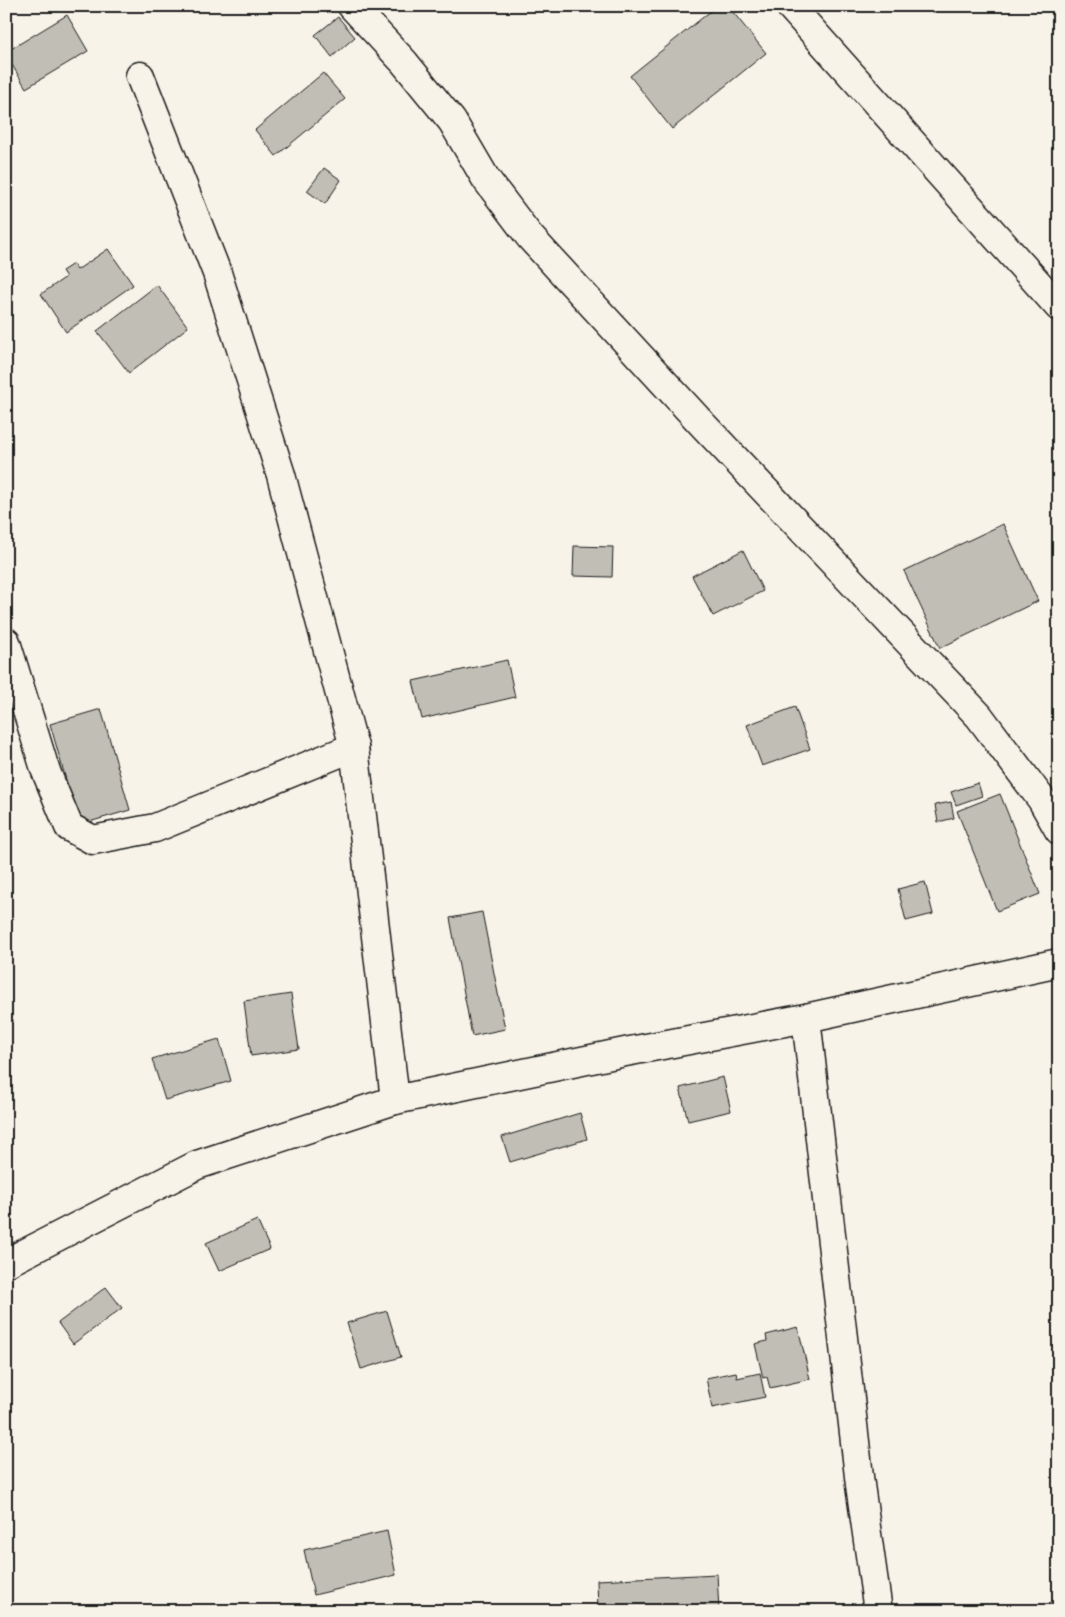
<svg xmlns="http://www.w3.org/2000/svg" width="1065" height="1617" font-family="Caveat,sans-serif">
  <rect width="100%" height="100%" fill="#f7f3e8"/>
  <filter id="ink" filterUnits="userSpaceOnUse"><feTurbulence type="fractalNoise" baseFrequency=".02" numOctaves="2"/><feDisplacementMap in="SourceGraphic" scale="10" xChannelSelector="R" yChannelSelector="G"/><feConvolveMatrix kernelMatrix="1 2 1 2 8 2 1 2 1" color-interpolation-filters="sRGB"/></filter>
  <g filter="url(#ink)">
    <g fill="#c0beb5" stroke="#1c1c1c">
      <polygon points="717,6 728,6 766,53 672,129 630,76"/>
      <polygon points="67,15 88,51 26,88 6,55 6,52"/>
      <polygon points="338,17 355,37 332,57 315,35"/>
      <polygon points="323,73 345,99 276,156 255,130"/>
      <polygon points="324,168 341,180 325,204 307,191"/>
      <polygon points="108,249 133,285 66,332 41,294 66,277 62,271 73,264 77,270"/>
      <polygon points="157,285 188,327 129,373 97,331"/>
      <polygon points="1003,524 1038,601 940,648 904,571"/>
      <polygon points="574,546 613,547 612,577 573,576"/>
      <polygon points="743,550 763,591 713,616 692,576"/>
      <polygon points="507,660 515,697 422,719 413,681"/>
      <polygon points="795,707 810,749 762,766 747,725"/>
      <polygon points="101,709 130,810 79,825 50,724"/>
      <polygon points="978,783 982,796 956,805 951,792"/>
      <polygon points="1000,794 1040,894 997,911 957,811"/>
      <polygon points="951,802 954,818 938,822 935,805"/>
      <polygon points="925,882 933,914 906,921 898,889"/>
      <polygon points="482,912 505,1029 472,1036 450,918"/>
      <polygon points="291,994 299,1049 251,1056 244,1001"/>
      <polygon points="219,1039 231,1081 165,1100 152,1059"/>
      <polygon points="723,1077 731,1111 688,1121 680,1088"/>
      <polygon points="580,1113 587,1139 510,1162 502,1137"/>
      <polygon points="257,1220 270,1249 219,1271 206,1243"/>
      <polygon points="106,1287 122,1308 73,1344 58,1323"/>
      <polygon points="387,1311 401,1357 361,1369 347,1323"/>
      <polygon points="798,1327 810,1379 770,1388 767,1377 763,1378 755,1344 767,1341 766,1335"/>
      <polygon points="736,1372 737,1378 760,1373 765,1397 712,1408 706,1378"/>
      <polygon points="387,1531 396,1575 314,1595 304,1550"/>
      <polygon points="717,1574 719,1611 598,1611 597,1580"/>
    </g>
    <g fill="none" stroke-linecap="round" stroke-linejoin="round">
      <defs>
        <g id="minor">
          <polyline points="352,6 404,62 452,121 486,179 530,237 704,426 979,716 1042,800 1059,830"/>
          <polyline points="790,6 1059,307"/>
          <polyline points="140,76 217,273 281,475 354,747 395,1100"/>
          <polyline points="6,642 45,769 69,827 93,840 155,828 354,747"/>
          <polyline points="806,1018 860,1485 878,1611"/>
          <polyline points="6,1263 197,1165 395,1100 625,1052 806,1018 1059,963"/>
        </g>
      </defs>
      <use href="#minor" stroke="#1c1c1c" stroke-width="31"/>
      <use href="#minor" stroke="#f7f3e8" stroke-width="28"/>
    </g>
  </g>
  <rect width="1065" height="1617" fill="none" stroke="#f7f3e8" stroke-width="25"/>
  <rect x="12" y="12" width="1040" height="1592" fill="none" stroke="#1c1c1c" stroke-width="2" filter="url(#ink)"/>
</svg>
